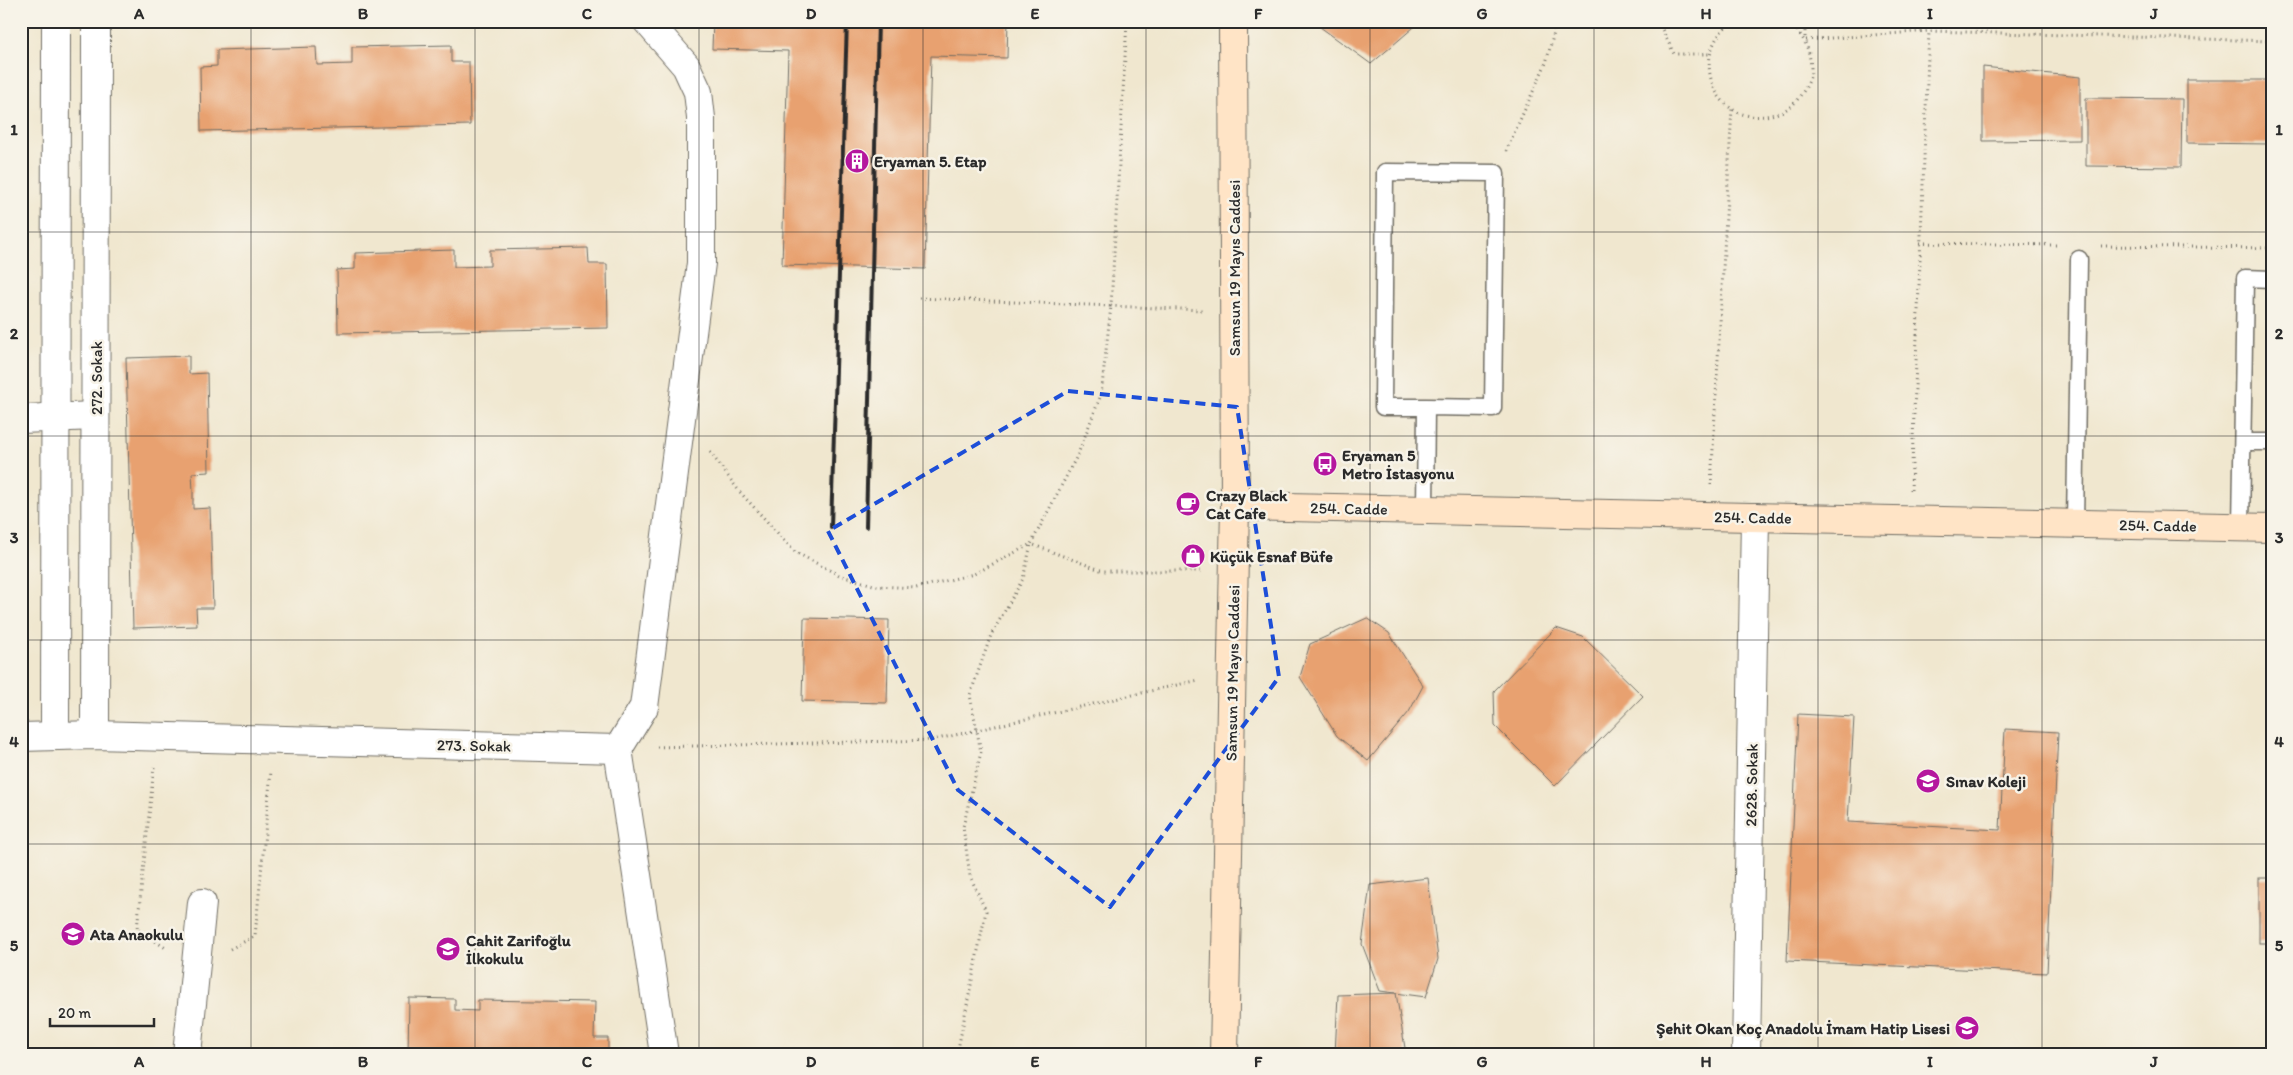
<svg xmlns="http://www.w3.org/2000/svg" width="2293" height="1075" font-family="Itim,sans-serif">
  <rect width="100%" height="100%" fill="#f7f3e8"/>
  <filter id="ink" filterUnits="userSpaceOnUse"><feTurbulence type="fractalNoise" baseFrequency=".02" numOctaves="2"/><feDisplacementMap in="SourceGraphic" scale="10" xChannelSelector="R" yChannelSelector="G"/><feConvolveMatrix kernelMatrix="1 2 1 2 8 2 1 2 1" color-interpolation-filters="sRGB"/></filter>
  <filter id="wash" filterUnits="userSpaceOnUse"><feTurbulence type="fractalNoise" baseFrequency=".0096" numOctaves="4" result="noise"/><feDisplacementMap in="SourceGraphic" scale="20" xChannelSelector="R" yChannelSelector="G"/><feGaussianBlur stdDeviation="1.12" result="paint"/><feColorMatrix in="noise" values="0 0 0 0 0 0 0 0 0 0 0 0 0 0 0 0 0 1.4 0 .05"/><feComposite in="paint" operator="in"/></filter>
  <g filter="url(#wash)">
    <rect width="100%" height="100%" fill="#f0e7cf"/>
    <g id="blocks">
      <g fill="#e8a170">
        <polygon points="713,21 1008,21 1007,58 931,56 925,269 782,265 788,51 712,49"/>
        <polygon points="1317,21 1421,21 1371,64 1316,24"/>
        <polygon points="451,45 451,62 469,62 470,125 201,131 200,67 217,66 217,50 316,47 317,65 352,64 352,47"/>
        <polygon points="1983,67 2080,77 2080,140 1983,141"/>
        <polygon points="2187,80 2272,80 2272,144 2187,143"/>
        <polygon points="2086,98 2182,99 2181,167 2086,166"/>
        <polygon points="588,248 589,264 607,264 608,328 338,333 337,270 355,269 355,253 454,250 454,267 490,266 490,250"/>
        <polygon points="189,356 189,374 207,373 209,472 192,473 193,491 193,509 210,508 213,608 196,608 197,626 133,628 126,358"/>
        <polygon points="804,618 889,620 887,703 802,701"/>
        <polygon points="1367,618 1389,633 1423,686 1409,712 1368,761 1337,736 1300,677 1310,644"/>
        <polygon points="1556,628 1583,637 1643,696 1555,786 1495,726 1494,691"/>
        <polygon points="1798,714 1854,717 1848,822 2000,830 2005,729 2058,732 2047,973 1787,961"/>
        <polygon points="1428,878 1438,959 1426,997 1380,991 1362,944 1370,885"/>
        <rect x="2259" y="878" width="13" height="65"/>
        <polygon points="1396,993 1406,1054 1335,1054 1338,995"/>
        <polygon points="409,998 455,999 455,1010 478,1011 478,1000 595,1002 594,1038 608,1038 608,1054 408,1054"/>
      </g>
    </g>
  </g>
  <g filter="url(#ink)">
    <use href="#blocks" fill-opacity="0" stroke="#706d64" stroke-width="1"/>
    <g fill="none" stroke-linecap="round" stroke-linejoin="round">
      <defs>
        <g id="lane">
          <polyline points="2243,442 2272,442"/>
          <polyline points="1425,510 1426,407 1493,408 1496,173 1385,172 1383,407 1426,407"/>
          <polyline points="2075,524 2079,259"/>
          <polyline points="2241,527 2245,278 2272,279"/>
        </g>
        <g id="street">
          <polyline points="21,419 95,416"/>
          <polyline points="55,735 56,21"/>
          <polyline points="95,735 96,21"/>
          <polyline points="21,737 95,735 618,749 664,1054"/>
          <polyline points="618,749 644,707 701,263 701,118 698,92 686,66 647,21"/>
          <polyline points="187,1054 202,903"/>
          <polyline points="1746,1054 1755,517"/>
        </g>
        <g id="secondary">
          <polyline points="1235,506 2272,528"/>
          <polyline points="1224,1054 1235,506 1233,21"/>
        </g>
      </defs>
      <use href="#lane" stroke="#706d64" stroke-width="19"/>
      <use href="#street" stroke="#706d64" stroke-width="30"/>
      <use href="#secondary" stroke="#706d64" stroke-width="30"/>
      <g stroke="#706d64" stroke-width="3" stroke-dasharray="1 4" stroke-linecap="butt">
        <polyline points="1127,21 1111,306 1202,310"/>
        <polyline points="1658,21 1674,54 1710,54"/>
        <path d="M1733,21C1686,54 1714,128 1771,115C1781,113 1791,108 1797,100C1804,91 1811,81 1811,69C1810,48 1803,33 1786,21"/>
        <polyline points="1805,21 1805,40 1929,31 2272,41"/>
        <polyline points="1506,151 1546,63 1557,21"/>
        <polyline points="1920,243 2057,245"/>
        <polyline points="2101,246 2272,248"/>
        <polyline points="919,298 1111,306 1101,395 1078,454 1031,544 1103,571 1202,571"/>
        <polyline points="710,452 739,491 795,552 841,576 877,586 916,588 974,574 1031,544"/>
        <polyline points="1711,485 1732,108"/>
        <polyline points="1911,490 1929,31"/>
        <polyline points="657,747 933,740 1199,680"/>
        <polyline points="154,767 137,929 167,949"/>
        <polyline points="230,949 255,936 271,771"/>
        <polyline points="957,1054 986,911 970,876 963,827 981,752 970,695 991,635 1023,579 1031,544"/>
      </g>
      <use href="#lane" stroke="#fff" stroke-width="16"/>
      <use href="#street" stroke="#fff" stroke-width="28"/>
      <use href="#secondary" stroke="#ffe4c6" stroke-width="28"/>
      <g stroke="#2b2b2b" stroke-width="4">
        <polyline points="831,527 847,21"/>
        <polyline points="866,527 878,21"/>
      </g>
    </g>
  </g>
  <path fill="none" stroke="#1d4ed8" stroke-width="4" stroke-dasharray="10 6" stroke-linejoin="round" d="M1068,391L1237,407L1279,677L1110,907L958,790L828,531Z"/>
  <path fill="none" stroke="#2b2b2b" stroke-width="1" stroke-opacity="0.55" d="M251,21V1054M475,21V1054M699,21V1054M923,21V1054M1146,21V1054M1370,21V1054M1594,21V1054M1818,21V1054M2042,21V1054M21,232H2272M21,436H2272M21,640H2272M21,844H2272"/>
  <defs>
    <symbol id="building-disc" viewBox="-11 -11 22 22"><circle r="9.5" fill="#b5179e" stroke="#f7f3e8"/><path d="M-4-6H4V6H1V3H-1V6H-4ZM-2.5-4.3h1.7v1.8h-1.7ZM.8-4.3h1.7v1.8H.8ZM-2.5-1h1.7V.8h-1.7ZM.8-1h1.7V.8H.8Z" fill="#fff"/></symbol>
    <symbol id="bus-disc" viewBox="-11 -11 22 22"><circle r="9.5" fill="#b5179e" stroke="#f7f3e8"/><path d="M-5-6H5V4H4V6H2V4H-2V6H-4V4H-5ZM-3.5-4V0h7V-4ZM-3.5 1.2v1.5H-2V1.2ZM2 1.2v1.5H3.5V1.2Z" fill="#fff"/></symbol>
    <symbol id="cafe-disc" viewBox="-11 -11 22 22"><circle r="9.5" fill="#b5179e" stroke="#f7f3e8"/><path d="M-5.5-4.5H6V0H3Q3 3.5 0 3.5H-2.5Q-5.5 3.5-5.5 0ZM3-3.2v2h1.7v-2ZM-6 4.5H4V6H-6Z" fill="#fff"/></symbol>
    <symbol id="shop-disc" viewBox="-11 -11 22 22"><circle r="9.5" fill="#b5179e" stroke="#f7f3e8"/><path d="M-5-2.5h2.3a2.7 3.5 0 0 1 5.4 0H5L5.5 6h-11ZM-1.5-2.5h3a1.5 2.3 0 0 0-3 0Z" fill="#fff"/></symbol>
    <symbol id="school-disc" viewBox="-11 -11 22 22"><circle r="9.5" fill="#b5179e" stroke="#f7f3e8"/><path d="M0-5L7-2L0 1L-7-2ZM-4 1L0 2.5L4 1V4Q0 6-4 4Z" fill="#fff"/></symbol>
  </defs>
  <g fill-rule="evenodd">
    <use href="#building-disc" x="843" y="147" width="28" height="28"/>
    <use href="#bus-disc" x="1311" y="450" width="28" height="28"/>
    <use href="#cafe-disc" x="1174" y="490" width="28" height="28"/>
    <use href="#shop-disc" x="1179" y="542" width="28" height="28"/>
    <use href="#school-disc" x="1914" y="767" width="28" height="28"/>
    <use href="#school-disc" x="59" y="920" width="28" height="28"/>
    <use href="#school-disc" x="434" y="935" width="28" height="28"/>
    <use href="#school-disc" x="1953" y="1014" width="28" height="28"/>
  </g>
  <g text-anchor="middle" stroke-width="5" stroke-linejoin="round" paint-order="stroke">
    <g font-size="16" font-weight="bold" fill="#2b2b2b" stroke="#f7f3e8" text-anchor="start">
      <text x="874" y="167">Eryaman 5. Etap</text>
      <text x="1342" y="461">Eryaman 5<tspan x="1342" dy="18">Metro İstasyonu</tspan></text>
      <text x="1206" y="501">Crazy Black<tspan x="1206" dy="18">Cat Cafe</tspan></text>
      <text x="1210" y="562">Küçük Esnaf Büfe</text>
      <text x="1946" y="787">Sınav Koleji</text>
      <text x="90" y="940">Ata Anaokulu</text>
      <text x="466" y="946">Cahit Zarifoğlu<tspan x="466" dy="18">İlkokulu</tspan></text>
      <text x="1950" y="1034" text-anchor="end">Şehit Okan Koç Anadolu İmam Hatip Lisesi</text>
    </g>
    <g font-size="16" fill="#2b2b2b" stroke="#f7f3e8">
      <text transform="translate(1234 268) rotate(-90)" y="6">Samsun 19 Mayıs Caddesi</text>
      <text transform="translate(96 378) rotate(-90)" y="6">272. Sokak</text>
      <text transform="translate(1349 508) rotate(1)" y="6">254. Cadde</text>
      <text transform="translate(1753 517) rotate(1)" y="6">254. Cadde</text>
      <text transform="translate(2158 525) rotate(1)" y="6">254. Cadde</text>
      <text transform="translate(1232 673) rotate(-89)" y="6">Samsun 19 Mayıs Caddesi</text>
      <text transform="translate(474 745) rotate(1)" y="6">273. Sokak</text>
      <text transform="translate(1751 785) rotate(-89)" y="6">2628. Sokak</text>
    </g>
  </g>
  <rect width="2293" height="1075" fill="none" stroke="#f7f3e8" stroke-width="55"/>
  <path d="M50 1018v8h104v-8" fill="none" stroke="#2b2b2b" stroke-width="2.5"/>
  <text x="58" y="1018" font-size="15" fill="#2b2b2b" stroke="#f7f3e8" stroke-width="4" paint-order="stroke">20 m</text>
  <rect x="28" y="28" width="2238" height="1020" fill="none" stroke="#2b2b2b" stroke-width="2"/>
  <g font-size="16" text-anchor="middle" font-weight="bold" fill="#2b2b2b">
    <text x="139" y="19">A</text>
    <text x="363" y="19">B</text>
    <text x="587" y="19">C</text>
    <text x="811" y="19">D</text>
    <text x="1035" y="19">E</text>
    <text x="1258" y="19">F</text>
    <text x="1482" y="19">G</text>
    <text x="1706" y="19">H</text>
    <text x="1930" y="19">I</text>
    <text x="2154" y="19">J</text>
    <text x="14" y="135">1</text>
    <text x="2279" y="135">1</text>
    <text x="14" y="339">2</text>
    <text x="2279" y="339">2</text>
    <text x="14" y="543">3</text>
    <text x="2279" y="543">3</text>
    <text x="14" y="747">4</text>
    <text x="2279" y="747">4</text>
    <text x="14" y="951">5</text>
    <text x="2279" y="951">5</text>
    <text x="139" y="1067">A</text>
    <text x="363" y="1067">B</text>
    <text x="587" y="1067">C</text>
    <text x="811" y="1067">D</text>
    <text x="1035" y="1067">E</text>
    <text x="1258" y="1067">F</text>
    <text x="1482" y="1067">G</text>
    <text x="1706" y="1067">H</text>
    <text x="1930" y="1067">I</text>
    <text x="2154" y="1067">J</text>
  </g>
</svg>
